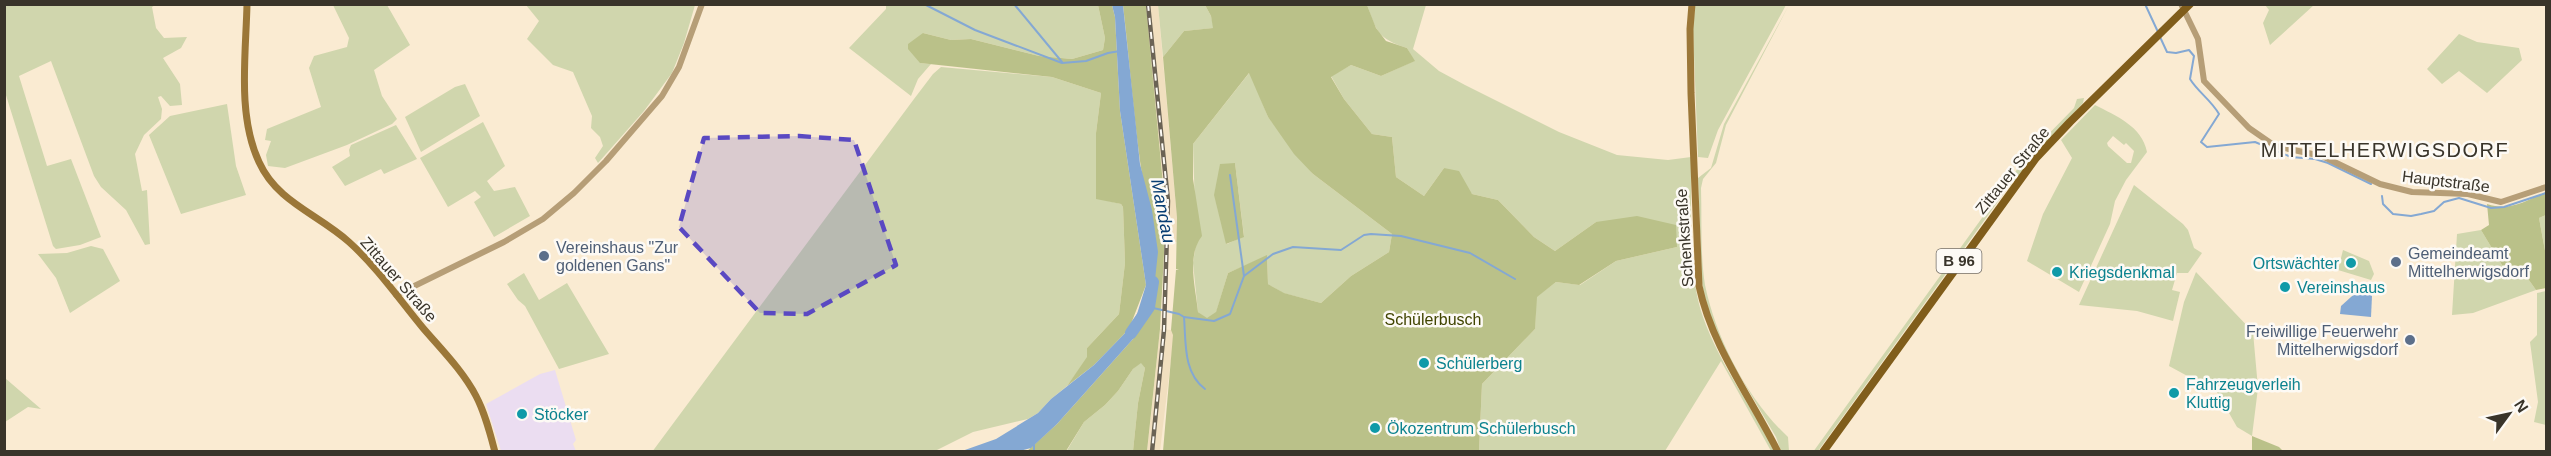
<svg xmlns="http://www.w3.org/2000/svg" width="2551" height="456" font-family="Helvetica,sans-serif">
  <rect width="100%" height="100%" fill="#faebd2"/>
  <polygon fill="#ebddf1" points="555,370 576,440 573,444 576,451 501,451 486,404 540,374"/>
  <g fill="#f1dfbf">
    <polygon points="1146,5 1158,5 1177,218 1177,242 1165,241 1166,216"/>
    <polygon points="1160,329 1171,330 1174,335 1160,451 1147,452"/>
  </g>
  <g fill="#d0d6ad" fill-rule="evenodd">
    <polygon points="561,4 695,5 684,43 672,73 644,111 598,163 595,158 603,146 600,137 591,128 592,116 573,72 553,65 527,39 539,21 526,5"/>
    <polygon points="886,4 1098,5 1105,38 1103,50 1072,59 1039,56 971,39 951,40 923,33 920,63 931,64 918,79 911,96 849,48 886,9"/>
    <polygon points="4,5 155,5 152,7 156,28 164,38 187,37 181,48 163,58 180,84 182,105 170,106 161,96 158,97 162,109 161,119 144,135 135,154 142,191 147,190 150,244 145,245 126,210 101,187 94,176 51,61 19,76 47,166 71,159 101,237 80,245 56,249 53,246 5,92"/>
    <polygon points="333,5 387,5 410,45 374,70 382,96 397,119 392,124 347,145 285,168 268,166 266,155 271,141 265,140 267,129 321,107 309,68 314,56 347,47 349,38"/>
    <polygon points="1158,5 1205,5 1211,16 1214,28 1184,31 1163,57"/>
    <path d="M1367,5H1426L1413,49L1439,71L1465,85L1559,132L1617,155L1668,160L1691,157C1692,204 1687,273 1703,317C1720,365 1752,407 1775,451H1771L1721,361L1665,451H1479L1482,384L1535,329L1536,297L1556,282L1580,285L1616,261L1677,247L1596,222L1555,251L1534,237L1498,200L1472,194L1444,168L1424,196L1396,177L1392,137L1372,134L1344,99L1331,76L1351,65L1381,76L1414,61L1407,48C1377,38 1377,32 1367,5Z"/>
    <polygon points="1695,5 1786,5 1718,130 1708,158 1698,157 1693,29"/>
    <path d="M1789,5L1726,125L1716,163L1703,179L1701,188C1702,219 1700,254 1705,285C1716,339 1748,400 1788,437L1789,451H1781L1776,437L1728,356L1714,329L1706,306L1702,283L1698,178L1711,168L1724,124Z"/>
    <polygon points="2265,5 2314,5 2270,45 2263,23 2269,10"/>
    <polygon points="2459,34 2477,42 2519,48 2522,60 2487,93 2459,71 2442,84 2427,69"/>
    <polygon points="941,67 1052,77 1101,93 1096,133 1096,198 1121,204 1123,207 1125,263 1119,314 1087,348 1088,357 1067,386 1051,399 1038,413 1028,419 973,432 935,451 652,452 914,99 933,74"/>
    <path d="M1250,72L1268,117L1313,174L1392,234L1389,252L1351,276L1321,303L1283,293L1268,284L1267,256L1228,273L1216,313L1207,319L1198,312L1193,263L1196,243L1193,144ZM1235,163L1244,236L1227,244H1226Z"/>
    <polygon points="465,84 480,116 421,152 405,117 455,87"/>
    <polygon points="2084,98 2083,103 2007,189 1818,451 1813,452 2026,157 2074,108 2077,99"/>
    <polygon points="227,104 236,166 246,195 181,214 149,135 170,116"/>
    <path d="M2095,105C2116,116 2142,126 2147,152L2126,180L2115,201L2110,224L2079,292L2027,261L2043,214L2072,158L2061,140ZM2113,136L2124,145L2126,143L2134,151L2131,163H2127L2108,146L2107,143Z"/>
    <polygon points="483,122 505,166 487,181 494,191 515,187 530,216 494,237 474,202 481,197 475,191 448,207 420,158"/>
    <polygon points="396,125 417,159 384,174 381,169 345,186 332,167 350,156 349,150 351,145"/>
    <polygon points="2134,185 2183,224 2188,230 2194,248 2202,253 2188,273 2177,273 2172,290 2180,292 2173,321 2137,311 2079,305"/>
    <polygon points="2546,215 2546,256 2539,218"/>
    <polygon points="2481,230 2502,265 2519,266 2536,290 2473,313 2452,315 2457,234"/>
    <polygon points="91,246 103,249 120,281 70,313 56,278 38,254 67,253"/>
    <polygon points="2343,250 2369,261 2374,274 2371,280 2338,270"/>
    <polygon points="2196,272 2253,332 2258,388 2252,436 2237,427 2217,392 2169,366 2184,302"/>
    <polygon points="524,273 539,300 567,283 609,354 559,369 525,306 518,300 507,284"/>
    <polygon points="2546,291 2546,425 2534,422 2538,402 2530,342 2537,335 2537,293"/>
    <polygon points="1141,362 1145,368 1138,403 1133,451 1066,452 1084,422 1105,405 1118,391 1133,369"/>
    <polygon points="5,378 41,409 28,407 5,422"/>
  </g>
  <g fill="#bac189" fill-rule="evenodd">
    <polygon points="1098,5 1112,5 1115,17 1120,111 1146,285 1129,329 1094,365 1067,386 1087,357 1087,348 1119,314 1125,263 1123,207 1121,204 1096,199 1096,133 1101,93 1052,77 920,63 908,49 908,44 923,33 951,40 971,39 1039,56 1072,59 1103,50 1105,38"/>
    <path d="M1123,5H1146L1166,216L1160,329L1147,451H1133L1138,403L1145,368L1141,363L1133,369L1118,391L1105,405L1084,422L1066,451L1026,452L1057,424L1133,339C1140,328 1142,317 1146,305C1169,243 1148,220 1140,161C1133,109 1129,56 1123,5Z"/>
    <path d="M1205,5H1367L1376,28L1386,41L1407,48L1415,61L1381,76L1351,65L1331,77L1344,99L1372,134L1392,137L1396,177L1424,196L1444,168L1459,171L1472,194L1498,200L1534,237L1555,251L1596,222L1637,216L1676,225L1677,247L1616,261L1579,285L1556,282L1537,297L1535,329L1482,384L1479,451H1163L1173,335L1171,330L1176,270L1179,269H1176L1177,218L1163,57L1184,31L1213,28L1211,16ZM1249,73L1268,117L1294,154L1313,174L1392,234L1389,252L1351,276L1321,303L1284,293L1268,284L1267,255L1228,273L1216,312L1207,318L1198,312C1196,289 1186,256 1202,236L1193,179V144Z"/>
    <polygon points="1235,163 1244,237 1226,244 1214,195 1220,164"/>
    <path d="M2546,192V215L2539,218L2546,256V288L2536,290L2519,266L2502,265L2481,230L2489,225L2487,204C2510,212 2525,201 2546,192Z"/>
    <polygon points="2252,436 2279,447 2283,451 2252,451"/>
  </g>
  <g fill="#84a8d3">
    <polygon points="1112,5 1123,5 1140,164 1152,210 1158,252 1155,280 1139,329 1133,339 1057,424 1031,448 1016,452 962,451 996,439 1038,413 1051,399 1094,365 1129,329 1137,314 1146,285 1120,111 1115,17"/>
    <polygon points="2361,288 2372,296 2371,317 2340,314 2341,306"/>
  </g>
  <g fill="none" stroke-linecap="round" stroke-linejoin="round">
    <g stroke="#84a8d3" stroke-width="2">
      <polyline points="924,4 975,30 1062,63 1086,61 1108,53 1120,51"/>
      <polyline points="1014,4 1062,62"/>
      <polyline points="2145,4 2158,32"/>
      <path d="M2160,37L2167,52L2176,53L2189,50L2194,56L2190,79C2198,92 2211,100 2219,114L2201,142L2207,147L2255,142L2291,157L2315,159L2328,163L2371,184"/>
      <polyline points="1230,175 1244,276"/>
      <polyline points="2382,196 2383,204 2393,214 2411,216 2421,214 2434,211 2444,202 2459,198 2491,208 2504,207 2546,193"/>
      <path d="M1149,307L1179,314L1184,317C1186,342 1183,373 1205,389"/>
      <polyline points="1184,317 1214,321 1230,314 1244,276 1273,254 1293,247 1341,250 1364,235 1371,234 1401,236 1470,253 1515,279"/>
      <polyline points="1034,445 1034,452"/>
    </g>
    <polyline stroke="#84a8d3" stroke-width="12" points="1131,333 1149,307 1153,282"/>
    <g stroke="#b69e77" stroke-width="6">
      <polyline points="2181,4 2198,39 2204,81 2249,128 2275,146 2322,156 2380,184 2412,192 2468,194 2501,202 2546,187"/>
      <polyline points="396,295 504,242 543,219 574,193 606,161 662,96 679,67 702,4"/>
    </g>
    <g stroke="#9b7738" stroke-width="7">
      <path d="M247,4C246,54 237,115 259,162C277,202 318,214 349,242C377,267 399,299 423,328C441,349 463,371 476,396C485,413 490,433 495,452"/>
      <path d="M1692,4L1690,29L1691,93L1699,286C1712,347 1750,396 1778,452"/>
    </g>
    <polyline stroke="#805d1b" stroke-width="8" points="1823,452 2036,158 2070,122 2190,4"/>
    <defs>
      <polyline id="rail" points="1148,4 1168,201 1164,330 1152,452"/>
    </defs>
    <use href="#rail" stroke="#6b6355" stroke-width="4.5"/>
    <use href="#rail" stroke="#fdfaf5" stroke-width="2" stroke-dasharray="7" stroke-linecap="butt"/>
  </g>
  <path fill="#5a49c2" fill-opacity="0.2" stroke="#5a49c2" stroke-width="4.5" stroke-dasharray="12 8" stroke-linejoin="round" d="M799,136L854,140L896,265L807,314L760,313L679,227L704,138Z"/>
  <g fill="#5c6f8a" stroke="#fdfaf5" stroke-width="2">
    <circle cx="544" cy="256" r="6"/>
    <circle cx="2396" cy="262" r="6"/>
    <circle cx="2410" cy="340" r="6"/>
  </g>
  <g fill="#0f9aa8" stroke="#fdfaf5" stroke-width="2">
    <circle cx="2351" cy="263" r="6"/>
    <circle cx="2057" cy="272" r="6"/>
    <circle cx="2285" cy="287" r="6"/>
    <circle cx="1424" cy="363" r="6"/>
    <circle cx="2174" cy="393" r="6"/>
    <circle cx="522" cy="414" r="6"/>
    <circle cx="1375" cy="428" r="6"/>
  </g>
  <g text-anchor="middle" stroke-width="5" stroke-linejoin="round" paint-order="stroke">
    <rect fill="#fdfaf5" stroke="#746f67" stroke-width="1.5" x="1936.5" y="249" width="45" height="24" rx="4.5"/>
    <g font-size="15" font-weight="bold" fill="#39342a">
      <text x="1959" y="266">B 96</text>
    </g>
    <g font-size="16" fill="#39342a" stroke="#fdfaf5">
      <text transform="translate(2012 170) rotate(-51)" y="6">Zittauer Straße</text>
      <text transform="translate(2446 181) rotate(7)" y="6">Hauptstraße</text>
      <text transform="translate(1684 238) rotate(-94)" y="6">Schenkstraße</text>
      <text transform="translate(399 279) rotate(49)" y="6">Zittauer Straße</text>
    </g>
    <g font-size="16" fill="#4e5e75" stroke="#fdfaf5" text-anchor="start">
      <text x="556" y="253">Vereinshaus "Zur<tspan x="556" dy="18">goldenen Gans"</tspan></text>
      <text x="2408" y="259">Gemeindeamt<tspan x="2408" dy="18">Mittelherwigsdorf</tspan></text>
      <text x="2398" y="337" text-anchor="end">Freiwillige Feuerwehr<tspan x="2398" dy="18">Mittelherwigsdorf</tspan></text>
    </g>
    <g font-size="16" fill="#0d838f" stroke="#fdfaf5" text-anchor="start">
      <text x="2339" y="269" text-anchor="end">Ortswächter</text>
      <text x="2069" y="278">Kriegsdenkmal</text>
      <text x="2297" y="293">Vereinshaus</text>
      <text x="1436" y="369">Schülerberg</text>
      <text x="2186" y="390">Fahrzeugverleih<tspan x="2186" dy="18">Kluttig</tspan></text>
      <text x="534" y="420">Stöcker</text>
      <text x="1387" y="434">Ökozentrum Schülerbusch</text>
    </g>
    <g font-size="16" fill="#404400" stroke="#fdfaf5">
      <text x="1433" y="325">Schülerbusch</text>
    </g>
    <g font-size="18" font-style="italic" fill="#073d72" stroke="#fdfaf5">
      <text transform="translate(1163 211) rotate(79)" y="6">Mandau</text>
    </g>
    <g font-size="20" letter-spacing="1.5" fill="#39342a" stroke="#fdfaf5">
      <text x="2385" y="157">MITTELHERWIGSDORF</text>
    </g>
  </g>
  <rect width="2551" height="456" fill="none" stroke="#39342a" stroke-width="12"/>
  <g transform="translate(2509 414) rotate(57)" stroke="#fdfaf5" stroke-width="4.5" paint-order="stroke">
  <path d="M0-4.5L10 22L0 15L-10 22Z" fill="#39342a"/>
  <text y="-9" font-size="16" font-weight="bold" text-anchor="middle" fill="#39342a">N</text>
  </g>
</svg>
